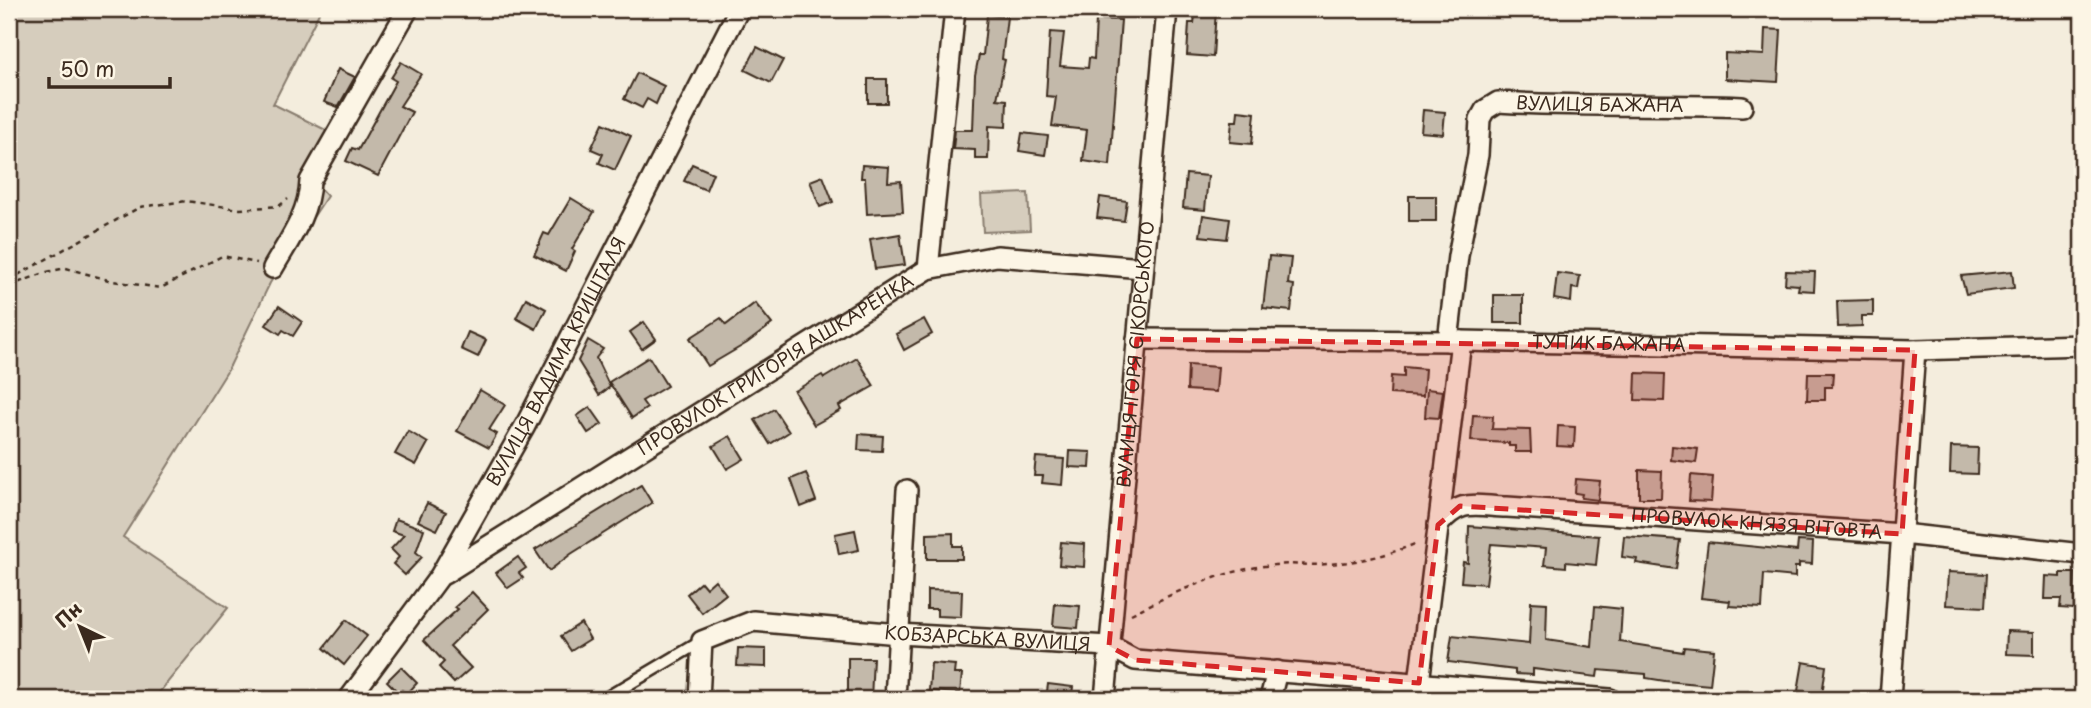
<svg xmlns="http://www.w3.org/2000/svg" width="2091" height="708" font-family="'Playpen Sans',sans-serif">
  <rect width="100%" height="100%" fill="#f4eddd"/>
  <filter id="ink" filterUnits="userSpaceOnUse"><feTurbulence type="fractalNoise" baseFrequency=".0143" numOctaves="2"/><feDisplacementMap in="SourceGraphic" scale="14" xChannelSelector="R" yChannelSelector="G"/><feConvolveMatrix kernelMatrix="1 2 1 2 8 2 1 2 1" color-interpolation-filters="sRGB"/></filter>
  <g filter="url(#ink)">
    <g fill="#d6cdbd" stroke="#887c6e" stroke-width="2">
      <polygon points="9,9 321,9 273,104 342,138 316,184 327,196 270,283 228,370 123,537 228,608 154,699 9,699"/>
      <polygon points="1028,193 1030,230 983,232 981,195"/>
    </g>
    <g fill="#c3b9aa" stroke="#3b2a1e" stroke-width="2">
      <polygon points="1196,9 1216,9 1213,57 1187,55 1189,23 1194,23"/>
      <polygon points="987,15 1007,17 1002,59 1005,60 997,99 1007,100 1006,127 989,126 988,159 975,159 975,150 953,149 955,130 973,130 975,75 979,55 983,55"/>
      <polygon points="1096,19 1121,20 1110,165 1083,161 1087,130 1052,126 1056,97 1046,96 1050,32 1064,33 1060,66 1088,68 1089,58 1094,59"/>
      <polygon points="1765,29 1781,30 1778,82 1725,79 1725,53 1764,55"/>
      <polygon points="757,47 783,60 771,83 745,70"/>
      <polygon points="401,62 421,74 400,106 412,112 378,176 346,161 352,148 358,150 396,81 391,78"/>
      <polygon points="338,69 355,77 338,107 324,102"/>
      <polygon points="637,73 664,86 656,104 647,99 642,108 624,99"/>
      <rect x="868" y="79" width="19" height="24"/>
      <polygon points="1423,110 1445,112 1443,134 1421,132"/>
      <polygon points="1238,111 1255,113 1252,144 1230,142 1232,121 1237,121"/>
      <polygon points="603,123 631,136 615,170 599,163 603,154 591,149"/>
      <polygon points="1022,133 1048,136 1045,155 1019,151"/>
      <polygon points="692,164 713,173 706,190 684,181"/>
      <polygon points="862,165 889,167 888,182 901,181 903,212 867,214 865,178 861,178"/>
      <polygon points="1186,174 1208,176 1205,210 1183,208"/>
      <polygon points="823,176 833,202 820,207 810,181"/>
      <rect x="1409" y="196" width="27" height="25"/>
      <polygon points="1100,197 1127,201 1124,221 1097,218"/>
      <polygon points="571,198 594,212 572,249 575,251 566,271 534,255 544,233 549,235"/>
      <polygon points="1203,215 1230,219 1227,239 1200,236"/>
      <polygon points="900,234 905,265 875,269 870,239"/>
      <polygon points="1269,256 1291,258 1288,284 1294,285 1291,311 1263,308"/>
      <polygon points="1786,271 1815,272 1814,291 1798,290 1799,285 1785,284"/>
      <polygon points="2012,271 2014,288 1966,294 1961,276"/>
      <polygon points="1557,273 1580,276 1578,289 1572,288 1571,302 1554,299"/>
      <rect x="1494" y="295" width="29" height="28"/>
      <polygon points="526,298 546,309 536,329 516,318"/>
      <polygon points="1873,300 1873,316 1862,316 1862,326 1838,327 1837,301"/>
      <polygon points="755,303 772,324 747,343 708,366 690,338 721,318 726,325"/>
      <polygon points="279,306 302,322 293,336 283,330 280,334 266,325"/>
      <polygon points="924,319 932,334 904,350 896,334"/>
      <polygon points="644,322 656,339 642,349 630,332"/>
      <polygon points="468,332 486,340 478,357 461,349"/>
      <polygon points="588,340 603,349 596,358 610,387 599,395 578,361"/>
      <polygon points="649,357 667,386 642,401 647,408 632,418 609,382"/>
      <polygon points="857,358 874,386 839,406 841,410 814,425 794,391 822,375 824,378"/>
      <polygon points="1188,365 1218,367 1216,392 1187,390"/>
      <polygon points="1404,367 1425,369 1423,396 1390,394 1391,376 1404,377"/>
      <polygon points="1636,373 1665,374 1664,401 1635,400"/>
      <polygon points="1808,373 1833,373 1832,387 1825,387 1825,400 1807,400"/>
      <polygon points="1427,389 1443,391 1439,418 1425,417"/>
      <polygon points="480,390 505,405 489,430 497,434 489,448 457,431"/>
      <polygon points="590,407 602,424 588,433 577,416"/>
      <polygon points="774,409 789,432 770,444 755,420"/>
      <polygon points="1473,415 1493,416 1492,429 1530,430 1531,452 1515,452 1515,446 1509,446 1509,443 1471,441"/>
      <polygon points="1558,426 1575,427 1574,447 1557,446"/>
      <polygon points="408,431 428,443 416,465 395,454"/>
      <polygon points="859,434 883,436 882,451 858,450"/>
      <polygon points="730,436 744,459 727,469 713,446"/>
      <polygon points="1672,446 1698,449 1696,463 1671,460"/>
      <polygon points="1951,447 1978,448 1977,474 1950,473"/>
      <polygon points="1070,451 1091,452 1090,468 1069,467"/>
      <polygon points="1036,457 1064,459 1062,485 1042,483 1043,476 1034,476"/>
      <polygon points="1639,470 1662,471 1661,498 1639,498"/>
      <polygon points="806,473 816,501 801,507 791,479"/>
      <polygon points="1691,475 1713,477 1711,502 1689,501"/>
      <polygon points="1576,479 1600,481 1598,500 1581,498 1582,494 1575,493"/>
      <polygon points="641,485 652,503 571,554 549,571 535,550"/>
      <polygon points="427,503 446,512 437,530 418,521"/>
      <polygon points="396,519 424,529 416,552 422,557 405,575 393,564 399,557 391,549 404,535 392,531"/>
      <polygon points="1469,526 1599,536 1596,565 1566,562 1566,567 1544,565 1546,548 1491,544 1486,584 1461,582 1463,562 1468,563"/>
      <polygon points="855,530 859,550 839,554 835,534"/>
      <polygon points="953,533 953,546 962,546 962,559 927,559 927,534"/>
      <polygon points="1624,536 1680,540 1676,569 1636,563 1637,559 1622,557"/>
      <polygon points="1798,541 1813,542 1812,564 1799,563 1799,567 1795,567 1795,577 1764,574 1762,608 1729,606 1730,601 1701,598 1708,542 1797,551"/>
      <polygon points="1061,542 1085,544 1084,567 1059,565"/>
      <polygon points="518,557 526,568 519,573 523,578 508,588 496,573"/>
      <polygon points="1948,572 1987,574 1985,607 1946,605"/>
      <polygon points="2061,573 2075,573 2074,609 2060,608 2061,599 2045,599 2046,576 2061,577"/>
      <polygon points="715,580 726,594 702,613 687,594 701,582 706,588"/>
      <polygon points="927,590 962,591 961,617 937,616 937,609 927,609"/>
      <polygon points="472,592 488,609 450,646 471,668 454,683 439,667 444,662 424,640 458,609 455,607"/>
      <polygon points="1531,602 1547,603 1546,640 1592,647 1595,606 1622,609 1620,642 1683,652 1684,647 1714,650 1710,685 1665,681 1646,678 1646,674 1598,670 1597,677 1533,669 1533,675 1515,674 1515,670 1448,662 1452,636 1529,644"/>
      <polygon points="1055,604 1080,606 1078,628 1053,626"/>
      <polygon points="346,620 367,636 344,665 324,648"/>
      <polygon points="581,623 590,639 571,651 561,636"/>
      <polygon points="2007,631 2034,632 2034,655 2006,654"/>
      <polygon points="738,648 766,649 766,667 737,666"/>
      <polygon points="848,658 873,658 871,699 848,699"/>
      <polygon points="1803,662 1826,666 1822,695 1798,691"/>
      <polygon points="931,663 955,665 954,674 962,674 960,693 929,691"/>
      <polygon points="401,667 417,683 407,694 402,690 399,693 387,681"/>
      <polygon points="1048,684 1073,687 1071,699 1046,699"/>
    </g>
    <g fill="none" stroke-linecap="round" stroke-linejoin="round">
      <defs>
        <polyline id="service" points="604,699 702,641"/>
        <g id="minor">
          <path d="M273,268C289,240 309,214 310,181L408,9"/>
          <polyline points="928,269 955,9"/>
          <path id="s1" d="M1137,339L1461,341L1915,350L2082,345"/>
          <path id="s2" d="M1448,341L1458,256L1478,155L1480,119L1485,110L1498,102C1580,107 1661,104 1742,107"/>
          <path id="s3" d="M1438,525C1461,498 1474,506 1507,507L1902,534L2082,554"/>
          <path id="s4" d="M444,574L928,269L997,256L1143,268"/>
          <polyline points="1419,683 1461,341"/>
          <path id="s5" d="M349,699L440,576L525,426L739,9"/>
          <path id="s6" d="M699,699L702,641L753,621L899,634L1109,646L1135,660L1610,699"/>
          <polyline points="895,699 907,490"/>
          <path id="s7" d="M1105,699L1167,9"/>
          <polyline points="1270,699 1277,671"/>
          <polyline points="1890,699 1915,350"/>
        </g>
      </defs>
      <use href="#service" stroke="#3b2a1e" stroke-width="15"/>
      <use href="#minor" stroke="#3b2a1e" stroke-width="24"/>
      <g stroke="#3b2a1e" stroke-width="2.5" stroke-dasharray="5 5" stroke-linecap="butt">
        <polyline points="9,280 140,207 187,201 240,209 279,206 288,199"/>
        <polyline points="9,286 47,272 66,268 112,281 161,288 222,256 257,263"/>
        <path d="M1131,614C1175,592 1225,569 1274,565C1292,563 1310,566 1328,564C1359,562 1389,555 1417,543"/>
      </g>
      <use href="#service" stroke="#fcf5e5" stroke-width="10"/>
      <use href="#minor" stroke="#fcf5e5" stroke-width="19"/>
    </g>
  </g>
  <path fill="#d62828" fill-opacity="0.2" stroke="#d62828" stroke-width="5" stroke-dasharray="14 9" stroke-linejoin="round" d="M1137,339L1915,350L1902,534L1460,506L1438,525L1419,683L1135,660L1109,646Z"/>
  <g text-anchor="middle" stroke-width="5" stroke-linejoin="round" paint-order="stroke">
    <g font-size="18" fill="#3b2a1e" stroke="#fcf5e5">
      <text dy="6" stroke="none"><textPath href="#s2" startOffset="352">ВУЛИЦЯ БАЖАНА</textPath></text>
      <text dy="6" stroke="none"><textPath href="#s1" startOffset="472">ТУПИК БАЖАНА</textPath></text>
      <text dy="6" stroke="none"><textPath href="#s7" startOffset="346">ВУЛИЦЯ ІГОРЯ СІКОРСЬКОГО</textPath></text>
      <text dy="6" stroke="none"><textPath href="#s5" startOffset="397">ВУЛИЦЯ ВАДИМА КРИШТАЛЯ</textPath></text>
      <text dy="6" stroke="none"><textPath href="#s4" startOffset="392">ПРОВУЛОК ГРИГОРІЯ АШКАРЕНКА</textPath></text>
      <text dy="6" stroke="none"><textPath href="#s3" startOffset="326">ПРОВУЛОК КНЯЗЯ ВІТОВТА</textPath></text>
      <text dy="6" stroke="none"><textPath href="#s6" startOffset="348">КОБЗАРСЬКА ВУЛИЦЯ</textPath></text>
    </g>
  </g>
  <rect width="2091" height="708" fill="none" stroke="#fcf5e5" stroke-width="35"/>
  <rect x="18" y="18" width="2056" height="673" fill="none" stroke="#3b2a1e" stroke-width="2.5" filter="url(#ink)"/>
  <g transform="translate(80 627) rotate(317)" stroke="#fcf5e5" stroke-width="5" paint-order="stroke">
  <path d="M0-5L12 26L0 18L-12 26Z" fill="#3b2a1e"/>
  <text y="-10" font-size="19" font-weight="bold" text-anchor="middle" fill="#3b2a1e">Пн</text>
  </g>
  <path d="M49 77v10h121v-10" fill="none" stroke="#3b2a1e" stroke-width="3.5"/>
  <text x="60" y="77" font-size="21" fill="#3b2a1e" stroke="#fcf5e5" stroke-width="5" paint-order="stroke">50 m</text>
</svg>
